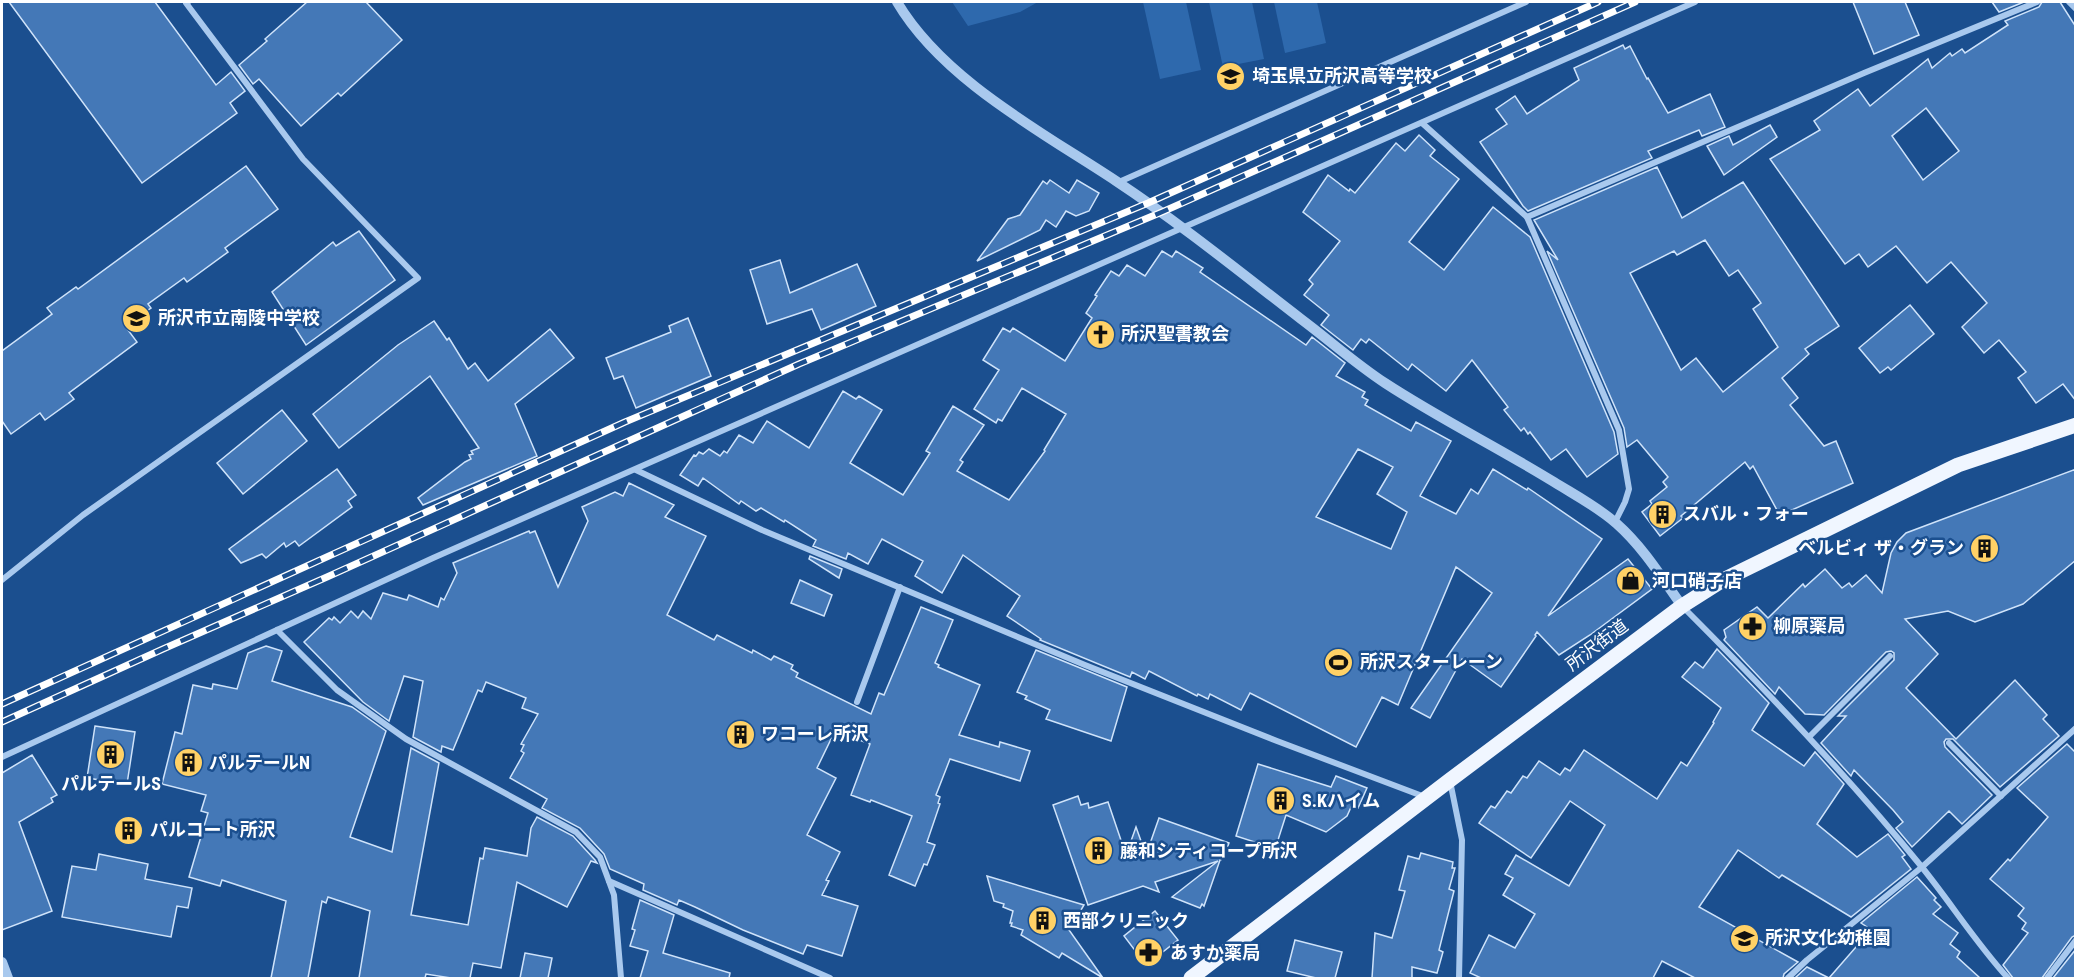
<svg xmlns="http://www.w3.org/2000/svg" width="2077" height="980" font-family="'Roboto Condensed','Noto Sans JP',sans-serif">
  <rect width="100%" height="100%" fill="#1b4f8f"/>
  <g fill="#2e69ad">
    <polygon points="952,2 1038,2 1020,12 968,26"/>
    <polygon points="1143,2 1186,2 1201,70 1160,79"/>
    <polygon points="1209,2 1252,2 1264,59 1223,67"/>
    <polygon points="1274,2 1317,2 1326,43 1285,53"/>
  </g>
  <g fill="#4478b7" stroke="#cfe3fa" stroke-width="1.5" fill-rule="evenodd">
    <polygon points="9,2 155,2 216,85 231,72 245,91 230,103 237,113 142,183"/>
    <polygon points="307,2 366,2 402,40 341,96 338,93 301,126 259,79 253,84 239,65 267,41 265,39"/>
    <polygon points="1853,2 1905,2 1919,35 1874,54"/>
    <polygon points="1992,2 2024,2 1999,12"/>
    <path d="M2042,2H2060L2076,27V401L2063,384L2036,403L2018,378L2026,372L1999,340L1984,353L1962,327L1987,303L1951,262L1927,283L1896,246L1868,267L1859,254L1845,264L1770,159L1820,130L1814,121L1858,89L1870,106L1928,59L1932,68L1950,53L1952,56L1962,49L1965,53L2008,25L2005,21L2039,7ZM1926,108L1959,151L1923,180L1892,136Z"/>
    <polygon points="1623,45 1625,49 1630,46 1647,79 1648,78 1668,113 1710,94 1725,127 1702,136 1699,130 1648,151 1652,158 1528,211 1523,206 1480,142 1507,124 1496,109 1515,96 1527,114 1579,80 1574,68"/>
    <polygon points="1770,125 1777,137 1724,175 1707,146 1729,136 1733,145"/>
    <polygon points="1419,135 1435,150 1430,156 1459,179 1409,242 1444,270 1493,207 1530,237 1614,432 1618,454 1587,477 1566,449 1551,460 1530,432 1528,434 1524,428 1521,431 1504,410 1508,407 1472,360 1446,391 1412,364 1408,370 1369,339 1366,343 1361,339 1353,350 1321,325 1329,315 1304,295 1313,284 1309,280 1340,241 1303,212 1328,175 1349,191 1350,189 1355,193 1396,143 1405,151"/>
    <polygon points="246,166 278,209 225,248 228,252 187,282 184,278 148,304 151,308 125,326 137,342 69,393 74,399 45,420 40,413 11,434 2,421 2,351 52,314 47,308 76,287 78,289"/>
    <path d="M1657,167L1682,218L1743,182L1839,326L1805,349L1809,354L1782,378L1798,398L1790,405L1824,446L1836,441L1853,483L1785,513L1783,510L1778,512L1753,466L1750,469L1745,462L1681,516L1683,518L1660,536L1642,512L1652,504L1650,501L1667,487L1663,482L1668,477L1637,440L1627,447L1624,428L1547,251L1558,260L1534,220ZM1705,240L1729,276L1738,270L1761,303L1753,309L1778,347L1723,392L1696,358L1681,370L1630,273L1674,251L1677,255Z"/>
    <polygon points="1050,180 1069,193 1077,180 1099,193 1089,211 1076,216 1066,211 1056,227 1046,220 1040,230 977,261 1008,219 1020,215 1043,181 1047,184"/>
    <polygon points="359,231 395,280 306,345 272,292 333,242 336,246"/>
    <path d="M1162,251L1172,257L1176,251L1203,268L1200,272L1306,345L1312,337L1345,363L1336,376L1365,392L1362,397L1368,400L1365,405L1411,431L1416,422L1451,441L1420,496L1456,514L1471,489L1478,494L1493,469L1527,490L1528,488L1602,539L1548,616L1628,559L1652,589L1590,635L1559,655L1537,632L1535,635L1536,636L1501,687L1462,659L1430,718L1411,708L1492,593L1456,567L1398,705L1382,697L1356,747L1250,693L1241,710L1210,694L1208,699L1198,694L1197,696L1149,671L1145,679L1132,672L1130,677L1040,640L1041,639L1007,616L1020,596L963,555L942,593L915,576L923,561L882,539L868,564L848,553L846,559L813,546L816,540L785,520L784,522L761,508L756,511L741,501L739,504L703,478L698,486L680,475L694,455L696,456L699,452L703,454L709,449L720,456L724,451L727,453L739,435L753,443L767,421L809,448L843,391L856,399L859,396L882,410L850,463L903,495L930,453L926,451L953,406L984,425L960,460L963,462L957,471L1009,500L1045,451L1044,450L1066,414L1022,388L1002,421L998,419L996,423L974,409L999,370L983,360L1003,328L1010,332L1013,328L1065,361L1092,318L1086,313L1097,296L1095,295L1111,271L1119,276L1127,265L1145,276ZM1358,449L1393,467L1377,494L1407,512L1391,549L1316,517Z"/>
    <polygon points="780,260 790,293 857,264 876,306 821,330 812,309 767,324 750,270"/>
    <polygon points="1910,305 1934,334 1891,370 1888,367 1880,373 1859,348"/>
    <polygon points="688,318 711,376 636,408 623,376 614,379 606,358 671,332 669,326"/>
    <polygon points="434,321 447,340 449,338 468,369 475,363 488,381 550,329 574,358 515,404 537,456 423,505 418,498 465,462 471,459 469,455 473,454 471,451 479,448 430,376 339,448 313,414 398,345"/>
    <polygon points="282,410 307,441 243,494 217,463"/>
    <polygon points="337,469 356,495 348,501 352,507 299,546 295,541 286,547 284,543 266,558 262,554 241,563 229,549"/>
    <polygon points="2076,469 2076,560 2023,604 1975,622 1948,611 1905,619 1938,654 1906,688 1956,739 2015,680 2047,715 2043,719 2059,736 2000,787 1953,739 1946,739 1944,742 1945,747 1992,795 1962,824 1949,811 1912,847 1896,828 1903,822 1893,810 1854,770 1851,776 1821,743 1846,716 1838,716 1894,660 1894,653 1891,651 1886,652 1824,715 1805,714 1779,687 1775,694 1724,640 1726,637 1724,630 1757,607 1768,618 1803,584 1805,587 1825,569 1842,588 1849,583 1852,587 1866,575 1882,593 1891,553 1897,542 1906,533"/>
    <polygon points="629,483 674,505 665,517 706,536 667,615 714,640 717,635 752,653 753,650 771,660 774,656 793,665 791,669 798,673 796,677 871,714 879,693 884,695 921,607 953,620 935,663 939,665 938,667 980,685 959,735 999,747 1000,742 1030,751 1020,781 950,759 936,795 940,797 938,803 940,804 927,842 935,845 927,865 924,864 915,886 889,875 912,816 871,800 870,802 851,795 870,744 835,731 817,768 836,778 807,835 840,852 826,880 829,881 822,895 858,906 842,956 807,945 803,954 743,930 695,907 679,900 677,905 643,890 644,884 610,869 604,854 580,828 542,808 547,799 510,778 524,753 521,751 524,745 521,744 538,714 522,708 526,698 486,682 482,692 478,690 453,750 442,746 441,752 413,737 423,681 404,676 389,721 363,702 304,642 329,618 332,620 334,617 340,623 351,611 358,618 363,611 371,619 383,593 407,600 409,595 438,607 441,598 444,600 457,573 453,563 529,531 530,533 535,531 558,587 588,521 582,507 615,492 623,496"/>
    <polygon points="810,556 842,569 839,578 809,559"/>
    <polygon points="800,580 832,595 824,616 791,603"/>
    <polygon points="266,646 282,651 272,681 352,707 386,731 350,837 392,852 411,748 439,763 411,915 468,925 480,858 483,859 485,848 527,856 531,828 537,817 573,836 595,860 597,863 591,861 567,907 517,882 501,968 473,963 470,978 451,978 426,974 425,978 359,978 370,911 328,897 326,903 322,901 308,978 271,978 286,901 222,880 220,886 189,877 208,813 201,811 206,795 162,784 175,732 182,734 193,685 212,689 213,684 237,689 248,653"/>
    <polygon points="1717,649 1769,703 1752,730 1804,766 1815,752 1844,784 1817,824 1857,857 1888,834 1905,855 1902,857 1911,869 1851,917 1782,875 1779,878 1738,850 1699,907 1798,962 1784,974 1783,978 1695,978 1662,961 1653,978 1481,978 1470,973 1489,935 1515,948 1535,914 1503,895 1513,878 1505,874 1516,855 1569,886 1605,825 1570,801 1531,858 1479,823 1491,806 1495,808 1507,791 1511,793 1523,776 1527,778 1539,761 1560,775 1565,768 1570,771 1584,750 1657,799 1681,762 1687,766 1714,723 1713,722 1721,708 1682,677 1695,662 1703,668"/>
    <polygon points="1036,650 1127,687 1111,741 1046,719 1050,710 1025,699 1027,696 1017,692"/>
    <polygon points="95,726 135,732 127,784 87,778"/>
    <polygon points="2067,744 2076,753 2076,935 2072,937 2042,978 2013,978 2003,965 2028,933 2022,929 2026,923 2018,916 2024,908 1990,879 2008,859 2010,861 2048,817 2017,788"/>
    <polygon points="32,755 57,795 51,798 53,802 19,822 52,911 2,930 2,773"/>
    <polygon points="1258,764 1331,787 1336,776 1367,788 1358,808 1352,805 1347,816 1326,832 1286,815 1277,843 1274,842 1270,847 1236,836"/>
    <polygon points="1078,796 1081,805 1088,803 1089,808 1108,802 1126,855 1136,827 1146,855 1159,818 1229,843 1223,859 1220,860 1204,906 1202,904 1200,908 1172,897 1218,861 1155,882 1159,892 1143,886 1088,905 1053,805"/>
    <polygon points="1421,853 1453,862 1452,868 1455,868 1449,889 1454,891 1439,950 1443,952 1437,973 1412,967 1412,978 1372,978 1375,933 1392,938 1405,891 1399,890 1408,856 1419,859"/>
    <polygon points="99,854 148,864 145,879 192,888 188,908 177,906 171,937 62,917 72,866 96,870"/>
    <polygon points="987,876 1084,905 1069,930 1103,978 1062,953 1059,958 1021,935 1023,930 1011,926 1012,923 1010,923 1013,911 1003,907 1004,904 994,901"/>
    <polygon points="1917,877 1936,898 1934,900 1941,907 1933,914 1958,933 1950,944 1960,952 1957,957 1980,978 1795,978 1807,967 1829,978 1863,939 1860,937 1867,927 1861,923"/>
    <polygon points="640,900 674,915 663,953 730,973 729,978 640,978 648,951 630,946 635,930 632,929"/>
    <polygon points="1155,911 1178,940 1146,965 1124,936"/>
    <polygon points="1295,940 1342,952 1335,978 1316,978 1287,971"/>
    <polygon points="2076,949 2076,978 2053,978"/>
    <polygon points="525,953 552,958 548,978 520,978"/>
  </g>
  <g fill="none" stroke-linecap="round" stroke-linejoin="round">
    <g stroke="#a9c9ee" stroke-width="6">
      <polyline points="2069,2 2076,9"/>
      <polyline points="1422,123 1527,217 1619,430 1629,489 1625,502 1615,522"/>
      <polyline points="1119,182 1526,2"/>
      <polyline points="1527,217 1864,73 2037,2"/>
      <polyline points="636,470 762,530 1085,665 1277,741 1425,797"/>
      <polyline points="2,580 83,515 418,278 303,159 186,3 188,2"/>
      <path d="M1683,607C1766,690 1847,775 1921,866C1951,903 1976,943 2008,978"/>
      <polyline points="277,630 337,690 406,739 576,832 600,857 614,895 621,978"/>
      <polyline points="857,702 900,587"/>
      <polyline points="1809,737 1890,656"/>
      <polyline points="1949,743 2001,796"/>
      <polyline points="2,757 433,558 1695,2"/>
      <polyline points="1450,781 1462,840 1459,978"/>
      <polyline points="609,881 830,978"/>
      <polyline points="1788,978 1807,960 1922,867 2076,728"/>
      <polyline points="2047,978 2076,940"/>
    </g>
    <g stroke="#a9c9ee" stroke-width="10">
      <path d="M897,2C943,80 1042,132 1116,181C1181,224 1240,272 1301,319C1329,340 1356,364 1385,383C1440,419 1499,448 1554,482C1575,495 1598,507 1617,524C1643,547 1662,578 1682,606"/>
      <polyline points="2,962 8,978"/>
    </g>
    <polyline stroke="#f0f6ff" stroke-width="15" points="1191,978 1450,780 1682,606 1723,580 1958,465 2076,425"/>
    <defs>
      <g id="rail">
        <polyline points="2,704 625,422 1148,203 1598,2"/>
        <polyline points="2,722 163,649 327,577 799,364 1162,212 1635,2"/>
      </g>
    </defs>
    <use href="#rail" stroke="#fff" stroke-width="7"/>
    <use href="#rail" stroke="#1b4f8f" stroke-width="4.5" stroke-dasharray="14" stroke-linecap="butt"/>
  </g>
  <defs>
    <symbol id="school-disc" viewBox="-11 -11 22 22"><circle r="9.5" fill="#ffd166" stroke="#1b4f8f"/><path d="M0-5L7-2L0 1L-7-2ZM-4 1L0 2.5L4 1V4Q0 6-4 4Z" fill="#111"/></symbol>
    <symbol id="church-disc" viewBox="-11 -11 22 22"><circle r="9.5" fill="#ffd166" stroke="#1b4f8f"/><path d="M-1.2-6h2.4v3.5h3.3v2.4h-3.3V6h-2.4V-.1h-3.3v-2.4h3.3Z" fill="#111"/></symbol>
    <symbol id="building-disc" viewBox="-11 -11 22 22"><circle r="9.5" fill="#ffd166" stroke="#1b4f8f"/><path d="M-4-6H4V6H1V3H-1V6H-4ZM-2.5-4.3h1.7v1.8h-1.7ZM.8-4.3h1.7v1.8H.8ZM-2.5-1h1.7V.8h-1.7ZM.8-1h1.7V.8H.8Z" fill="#111"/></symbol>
    <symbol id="shop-disc" viewBox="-11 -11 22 22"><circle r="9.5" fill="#ffd166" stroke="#1b4f8f"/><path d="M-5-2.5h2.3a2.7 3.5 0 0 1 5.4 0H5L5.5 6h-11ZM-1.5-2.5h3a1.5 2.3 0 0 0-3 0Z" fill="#111"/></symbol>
    <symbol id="pharmacy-disc" viewBox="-11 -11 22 22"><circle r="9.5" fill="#ffd166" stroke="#1b4f8f"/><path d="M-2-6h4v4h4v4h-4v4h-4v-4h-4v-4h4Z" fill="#111"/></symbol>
    <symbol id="stadium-disc" viewBox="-11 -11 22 22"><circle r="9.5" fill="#ffd166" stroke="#1b4f8f"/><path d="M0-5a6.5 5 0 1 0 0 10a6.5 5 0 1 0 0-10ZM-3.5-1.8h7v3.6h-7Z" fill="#111"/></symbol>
  </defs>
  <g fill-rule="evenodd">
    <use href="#school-disc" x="1214" y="60" width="33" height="33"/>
    <use href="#school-disc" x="120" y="302" width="33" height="33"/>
    <use href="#church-disc" x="1084" y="318" width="33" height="33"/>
    <use href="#building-disc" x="1646" y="498" width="33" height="33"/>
    <use href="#building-disc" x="1968" y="532" width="33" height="33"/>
    <use href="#shop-disc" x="1614" y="564" width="33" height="33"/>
    <use href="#pharmacy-disc" x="1736" y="610" width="33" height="33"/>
    <use href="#stadium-disc" x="1322" y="646" width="33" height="33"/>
    <use href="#building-disc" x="724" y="718" width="33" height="33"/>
    <use href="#building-disc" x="94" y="738" width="33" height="33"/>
    <use href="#building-disc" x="172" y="746" width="33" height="33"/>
    <use href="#building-disc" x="1264" y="784" width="33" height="33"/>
    <use href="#building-disc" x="112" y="814" width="33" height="33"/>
    <use href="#building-disc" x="1082" y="834" width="33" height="33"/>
    <use href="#building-disc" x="1026" y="904" width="33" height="33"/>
    <use href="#school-disc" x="1728" y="922" width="33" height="33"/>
    <use href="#pharmacy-disc" x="1132" y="936" width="33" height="33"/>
  </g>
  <g text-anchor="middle" stroke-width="5" stroke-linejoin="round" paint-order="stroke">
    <g font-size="18" font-weight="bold" fill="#fff" stroke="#1b4f8f" text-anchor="start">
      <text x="1252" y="82">埼玉県立所沢高等学校</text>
      <text x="158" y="324">所沢市立南陵中学校</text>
      <text x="1121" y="340">所沢聖書教会</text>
      <text x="1683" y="520">スバル・フォー</text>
      <text x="1964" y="554" text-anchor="end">ベルビィ ザ・グラン</text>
      <text x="1652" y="587">河口硝子店</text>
      <text x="1773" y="632">柳原薬局</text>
      <text x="1360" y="668">所沢スターレーン</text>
      <text x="761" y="740">ワコーレ所沢</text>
      <text x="209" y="769">パルテールN</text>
      <text x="111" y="790" text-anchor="middle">パルテールS</text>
      <text x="1302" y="807">S.Kハイム</text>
      <text x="150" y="836">パルコート所沢</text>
      <text x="1120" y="857">藤和シティコープ所沢</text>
      <text x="1063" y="927">西部クリニック</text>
      <text x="1765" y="944">所沢文化幼稚園</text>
      <text x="1170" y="959">あすか薬局</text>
    </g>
    <g font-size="18" fill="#fff" stroke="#1b4f8f">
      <text transform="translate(1597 645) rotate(-37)" y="6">所沢街道</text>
    </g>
  </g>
  <rect width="2077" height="980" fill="none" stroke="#ffffff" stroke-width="6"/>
</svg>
